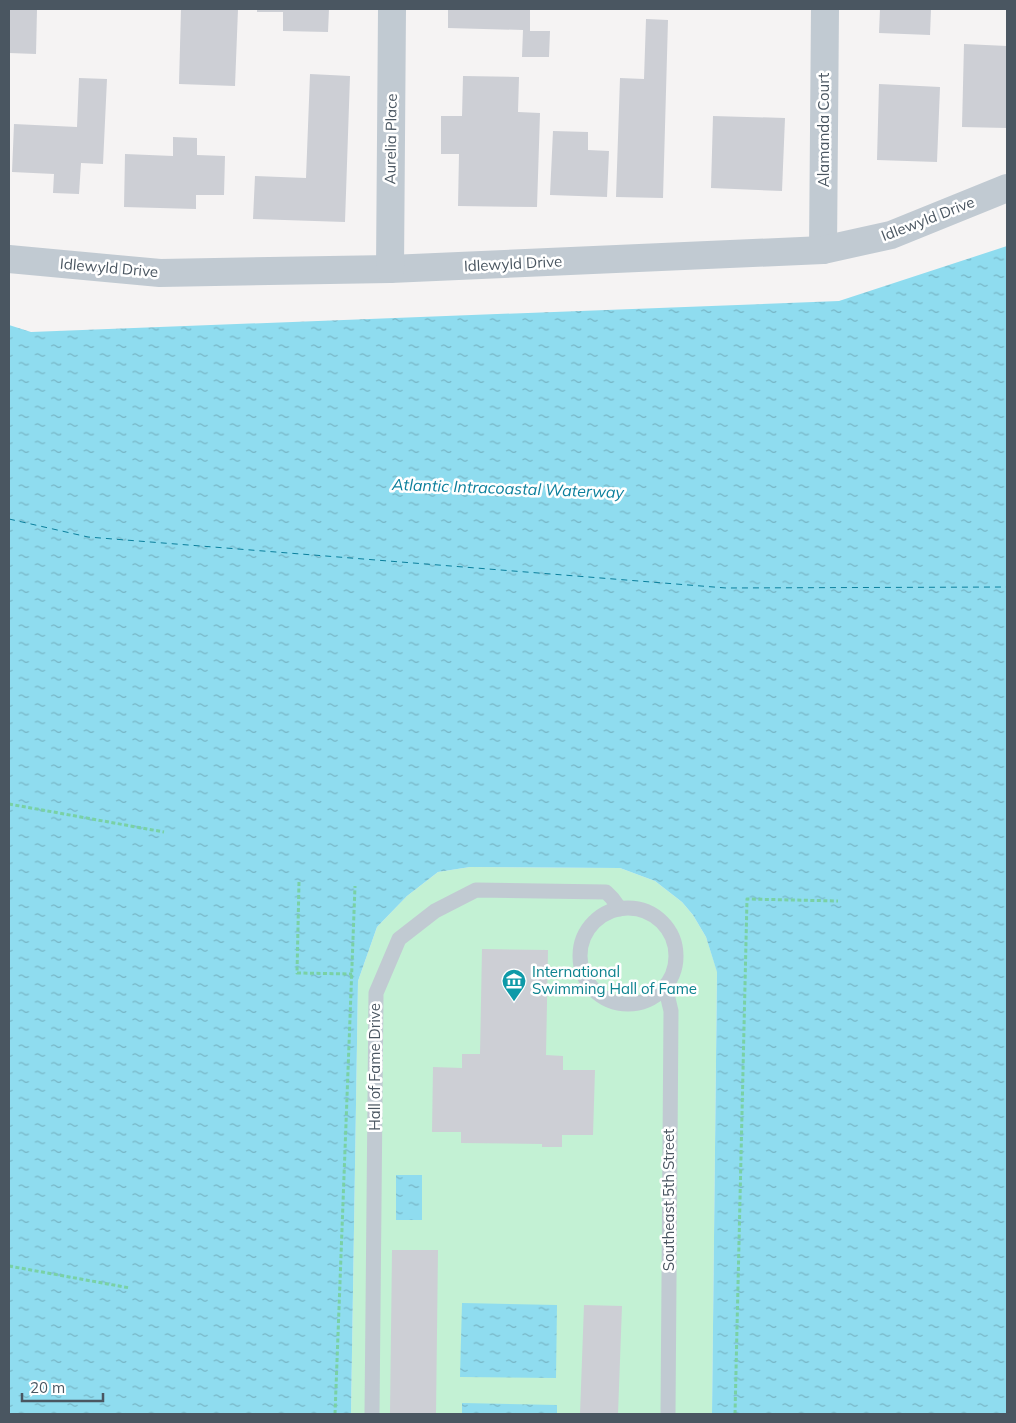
<svg xmlns="http://www.w3.org/2000/svg" width="1016" height="1423" font-family="Mulish,sans-serif">
  <defs>
    <pattern id="water-ripples" width="26" height="14" patternUnits="userSpaceOnUse" patternTransform="scale(1.25)"><rect width="26" height="14" fill="#8fdcef"/><path d="M2 4q2-2 4 0t4 0M15 11q2-2 4 0t4 0" fill="none" stroke="#77b5c5"/></pattern>
  </defs>
  <rect width="100%" height="100%" fill="#f5f3f3"/>
  <polygon fill="#c3f1d4" points="470,867 620,868 655,881 682,902 693,915 706,937 717,971 712,1414 351,1414 358,981 377,927 407,896 438,872"/>
  <g fill="url(#water-ripples)">
    <polygon points="1007,246 1007,1414 712,1414 717,972 706,937 693,915 682,902 655,881 620,868 470,867 438,872 407,896 377,927 358,981 351,1414 9,1414 9,325 31,332 839,301"/>
    <rect x="396" y="1175" width="26" height="45"/>
    <polygon points="462,1303 557,1305 556,1378 460,1377"/>
    <polygon points="462,1403 557,1405 557,1414 462,1414"/>
  </g>
  <g fill="none" stroke-linecap="round" stroke-linejoin="round">
    <polyline stroke="#0b7f9c" stroke-width="1" stroke-dasharray="6 5" stroke-linecap="butt" points="9,519 88,537 726,588 1007,587"/>
  </g>
  <g fill="#cdcfd5">
    <polygon points="9,9 37,9 36,54 9,53"/>
    <polygon points="181,9 238,9 235,86 179,84"/>
    <polygon points="257,9 329,9 328,32 283,31 283,12 257,12"/>
    <polygon points="448,9 530,9 530,31 550,31 549,57 522,57 523,30 448,28"/>
    <polygon points="880,9 931,9 930,35 879,33"/>
    <polygon points="646,19 668,20 663,198 616,197 620,78 644,79"/>
    <polygon points="964,44 1007,46 1007,128 962,127"/>
    <polygon points="310,74 350,76 345,222 253,219 255,176 306,178"/>
    <polygon points="463,76 519,77 518,112 540,113 537,207 458,206 459,154 441,154 441,116 462,116"/>
    <polygon points="79,78 107,79 103,164 81,163 79,194 53,193 54,174 12,172 14,124 77,127"/>
    <polygon points="879,84 940,87 937,162 877,160"/>
    <polygon points="713,116 785,118 782,191 711,188"/>
    <polygon points="553,131 588,132 588,150 609,151 607,197 550,195"/>
    <polygon points="173,137 197,138 197,155 225,156 224,195 196,195 196,209 124,207 125,154 173,156"/>
    <polygon points="482,949 548,950 546,1055 563,1056 563,1070 595,1070 593,1135 562,1135 562,1147 542,1147 542,1144 461,1143 461,1132 432,1132 433,1067 462,1068 462,1054 480,1054"/>
    <polygon points="392,1250 438,1250 436,1414 390,1414"/>
    <polygon points="584,1305 622,1306 618,1414 580,1414"/>
  </g>
  <g fill="none" stroke-linecap="round" stroke-linejoin="round">
    <g stroke="#79d1a5" stroke-width="3" stroke-dasharray="4 2.5" stroke-linecap="butt">
      <polyline points="9,804 164,832"/>
      <polyline points="299,882 297,973 352,974"/>
      <polyline points="9,1266 130,1288"/>
      <polyline points="335,1414 355,886"/>
      <polyline points="735,1414 747,899 838,901"/>
    </g>
    <g stroke="#c1cad2" stroke-width="15">
      <circle cx="628" cy="956" r="48"/>
      <polyline points="665,986 671,1011 668,1414"/>
      <polyline points="372,1414 376,993 399,939 435,911 476,890 606,892 612,898 620,909"/>
    </g>
    <g stroke="#c1cad2" stroke-width="28">
      <polyline points="823,250 825,9"/>
      <polyline points="9,259 160,273 390,269 823,250 891,235 1007,188"/>
      <polyline points="390,269 392,9"/>
    </g>
  </g>
  <defs>
    <symbol id="museum-pin" viewBox="-11 -11 22 30"><path d="M0 17L-7.5 6A9.5 9.5 0 1 1 7.5 6Z" fill="#0f9aa8" stroke="#fff"/><path d="M0-6L6-3V-2H-6V-3ZM-5-1h2V3h-2ZM-1-1h2V3h-2ZM3-1h2V3H3ZM-6 4H6V6H-6Z" fill="#fff"/></symbol>
  </defs>
  <g fill-rule="evenodd">
    <use href="#museum-pin" x="500" y="967" width="28" height="38"/>
  </g>
  <g text-anchor="middle" stroke-width="5" stroke-linejoin="round" paint-order="stroke">
    <g font-size="15" fill="#4a5661" stroke="#fff">
      <text transform="translate(824 130) rotate(-90)" y="5">Alamanda Court</text>
      <text transform="translate(391 139) rotate(-89)" y="5">Aurelia Place</text>
      <text transform="translate(928 219) rotate(-21)" y="5">Idlewyld Drive</text>
      <text transform="translate(513 264) rotate(-3)" y="5">Idlewyld Drive</text>
      <text transform="translate(109 268) rotate(5)" y="5">Idlewyld Drive</text>
      <text transform="translate(375 1067) rotate(-90)" y="5">Hall of Fame Drive</text>
      <text transform="translate(669 1200) rotate(-90)" y="5">Southeast 5th Street</text>
    </g>
    <g font-size="15" fill="#0d838f" stroke="#fff" text-anchor="start">
      <text x="532" y="977">International<tspan x="532" dy="17">Swimming Hall of Fame</tspan></text>
    </g>
    <g font-size="16" font-style="italic" fill="#0b7f9c" stroke="#fff">
      <text transform="translate(508 488) rotate(2)" y="6">Atlantic Intracoastal Waterway</text>
    </g>
  </g>
  <rect width="1016" height="1423" fill="none" stroke="#4a5661" stroke-width="20"/>
  <path d="M22 1393v8h81v-8" fill="none" stroke="#4a5661" stroke-width="2.5"/>
  <text x="30" y="1393" font-size="15" fill="#4a5661" stroke="#ffffff" stroke-width="4" paint-order="stroke">20 m</text>
</svg>
